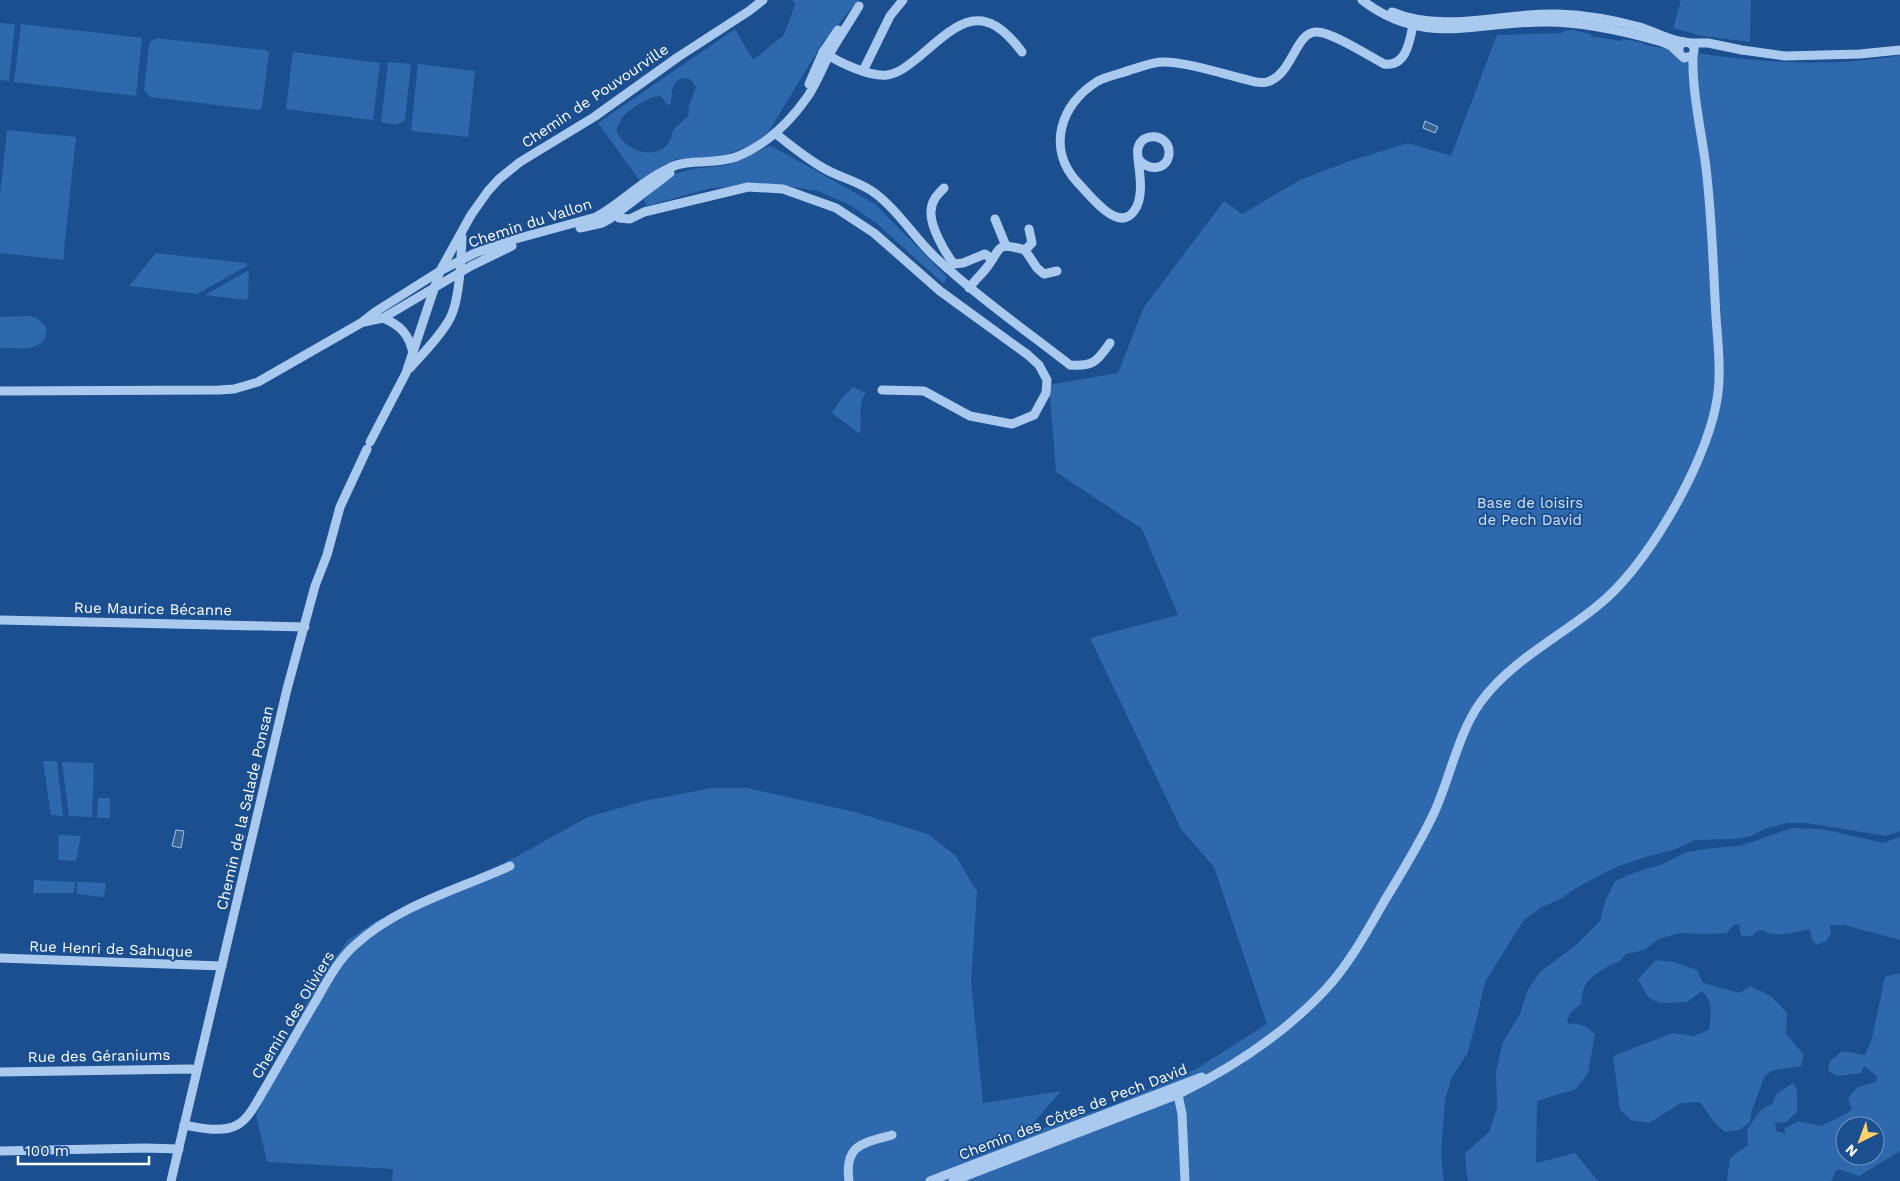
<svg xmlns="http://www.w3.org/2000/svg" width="1900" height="1181" font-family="'Work Sans',sans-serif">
  <rect width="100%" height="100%" fill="#1b4f8f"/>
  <g fill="#2e69ad" fill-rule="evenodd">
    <path d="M792,0H859L823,42L769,131L754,144L720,157L676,159L658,168L640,181L598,123L735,29L753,60L784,35L795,4ZM681,78L690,79L696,87L689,106L688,116L673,130C669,163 627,157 616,130C618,126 620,122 622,118C627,110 652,95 661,96L667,105L671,104C672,94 671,83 681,78Z"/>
    <polygon points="1681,0 1751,0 1750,42 1703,36 1673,28"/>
    <polygon points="0,23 15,24 9,81 0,80"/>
    <polygon points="21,24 142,38 136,96 14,82"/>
    <path d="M1572,30L1591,34L1590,36L1621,41L1622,39L1644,43L1645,45C1728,59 1817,71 1900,55V831L1886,836L1807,823H1788L1767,828L1751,836L1735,839L1695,840L1673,850L1646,857L1614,868L1576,888L1562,898L1540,908L1523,921L1485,982L1476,1022L1467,1054L1452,1077L1445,1100L1441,1153L1444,1181H392L393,1169L267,1162L256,1115L315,986L348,940L376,921L514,858L588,817L644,801L712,788H747L855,812L928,834L956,856L977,892L971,981L983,1103L1061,1091L1023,1135L1113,1105L1196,1069L1267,1024L1214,867L1181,829L1090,638L1178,615L1142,529L1056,472L1049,385L1118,373L1144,307L1224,201L1242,214L1300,180L1347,162L1408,143L1451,156L1497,35L1562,33L1564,31Z"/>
    <polygon points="157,38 266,50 269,53 262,107 259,110 150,97 144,90 149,45 151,41"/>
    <polygon points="293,52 380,63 373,120 286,109"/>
    <path d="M388,62L411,64L405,119C399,127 390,124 381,122Z"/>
    <polygon points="418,64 475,71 468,137 411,131"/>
    <polygon points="7,130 76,137 63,260 0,253 0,195"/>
    <polygon points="769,146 775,148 875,204 947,277 944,284 875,222 850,205 818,191 774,184 711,188 647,206 644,200 662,183 675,174 692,169 729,165"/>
    <polygon points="156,253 247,263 247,266 197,294 129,286"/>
    <polygon points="249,270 248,297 246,300 205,295"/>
    <path d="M30,316L37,318L46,327C49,354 18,348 0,348V317Z"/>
    <path d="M853,387L866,393C856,406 863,419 860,434L832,413L840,400Z"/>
    <polygon points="43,761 57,761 63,816 51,815"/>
    <polygon points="62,762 94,763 92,817 69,816"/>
    <polygon points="98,798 110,798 110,818 97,818"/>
    <path d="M1792,828L1822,829L1883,843L1900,837V940L1844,925H1830L1831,934L1826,941L1817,945L1812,940L1810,929C1795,932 1776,939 1762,930L1757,931L1752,936H1743L1740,933V925L1735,924L1727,933L1704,934L1679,933L1659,939L1644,950L1626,954L1619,962C1609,964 1588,977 1584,988C1582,992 1582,999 1581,1004L1571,1012L1567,1020L1569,1024C1580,1022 1586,1027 1595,1034L1588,1073L1576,1089L1537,1101L1536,1163L1575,1153L1598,1181H1469L1467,1177L1465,1153L1489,1132L1497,1108L1496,1072L1503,1042L1520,1014L1527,991L1540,972L1576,945L1600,921L1605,902L1615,881L1636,872L1663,864L1687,852L1712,848L1740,846Z"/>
    <polygon points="59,835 81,836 76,861 58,860"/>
    <polygon points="34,880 75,882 74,893 33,893"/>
    <polygon points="77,882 106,883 104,897 77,894"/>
    <path d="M1656,960L1674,962L1697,970L1703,983L1740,993L1750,986L1772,997L1787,1013L1786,1034L1804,1055L1801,1066L1775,1070L1765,1075L1752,1110L1750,1122L1740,1130L1725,1132L1714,1122L1700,1102L1681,1103L1649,1123L1631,1120L1620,1110L1613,1056L1673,1033L1694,1036L1709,1030C1711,1015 1714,1003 1702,991L1687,1002L1660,1003L1648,997L1638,979Z"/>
    <path d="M1900,973V1151L1859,1176L1837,1169L1831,1181H1727L1730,1158L1748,1145L1747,1130L1760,1111L1773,1103L1776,1094L1793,1083L1797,1090V1112L1786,1122L1775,1123L1776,1131L1786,1134L1784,1129L1798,1121L1821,1126L1846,1114L1852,1109L1848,1098L1858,1087L1876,1082L1877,1076L1864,1066L1861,1073L1837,1076L1828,1071L1830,1061L1842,1051L1865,1055L1872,1038L1885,977ZM1845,1126H1875V1156H1845Z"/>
  </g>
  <g fill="#3c6290" stroke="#9cc4f0">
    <polygon points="1425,121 1438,127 1435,133 1423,128"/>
    <polygon points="176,830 184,831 181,848 172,846"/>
  </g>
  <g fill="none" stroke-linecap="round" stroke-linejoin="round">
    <g stroke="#a9c9ee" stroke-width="9">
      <path d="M1362,0C1424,48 1476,21 1546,22C1585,22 1624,31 1662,42L1671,46L1684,58L1692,56L1694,52V47L1690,43L1684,42L1679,46V52"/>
      <path d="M1392,12C1445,34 1503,12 1558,14C1585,15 1614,20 1640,27C1655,32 1669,40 1684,42"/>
      <polyline points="1690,43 1708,43 1742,50 1785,56 1860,54 1900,50"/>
      <path d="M823,52C838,62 869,77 887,75C900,73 910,64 920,56C960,21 983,0 1022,52"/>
      <polyline points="863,71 890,16 903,0"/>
      <polyline points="809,84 823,52 838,30"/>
      <path d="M775,133C791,146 807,159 825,169C841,178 861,182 876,194C900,212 914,238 936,258C978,297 1025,330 1070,365C1094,367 1097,361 1110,343"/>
      <path d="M1138,158C1146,172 1170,171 1169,151C1168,134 1142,131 1138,148C1137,152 1138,156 1138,159C1140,175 1144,198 1134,211C1118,234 1089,194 1078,183C1046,149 1060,104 1098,81C1107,76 1120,74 1130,70C1141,67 1152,62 1163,62C1189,62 1229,76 1256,82C1259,82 1264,83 1267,82C1293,75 1295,31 1317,32C1332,32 1369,56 1384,64C1408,67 1410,38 1414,20"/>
      <path d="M944,188C937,195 931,201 931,212C930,226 945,253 954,264L963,263L985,254L992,259"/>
      <polyline points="615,205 614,210 619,218 630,219 644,212 748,187 783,189 836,208 874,233 940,291 1028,355 1039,365 1047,380 1046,393 1034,415 1012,424 970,416 924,391 882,390"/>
      <polyline points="995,219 1006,246"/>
      <polyline points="580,228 602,223 611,218 670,173"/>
      <polyline points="1025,250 1032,243 1029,229"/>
      <path d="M969,288C975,280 982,274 988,266C1002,246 997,242 1025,250L1037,268L1044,274L1057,271"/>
      <path d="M383,318C400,325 409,334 413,353"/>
      <polyline points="364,322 383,318 471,266 512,246"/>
      <path d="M410,368C423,353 439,338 449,320C460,302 461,258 462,237"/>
      <path d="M0,391L219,390L234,389L258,382L361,323L375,312L440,271L475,253L512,240L596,217C622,203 642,180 669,168C689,158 715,165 736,157C766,145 790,122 808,96C816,84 822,69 829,55C838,39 849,23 859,6"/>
      <polyline points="370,442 406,373 440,271 471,215 488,191 499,179 520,162 594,117 678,57 749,11 763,0"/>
      <polyline points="0,620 305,627"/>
      <polyline points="0,958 222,966"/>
      <polyline points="0,1072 190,1069 197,1070"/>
      <polyline points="1177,1090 1182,1114 1185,1181"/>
      <path d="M184,1125C199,1128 223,1133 237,1125C249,1119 257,1101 264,1090C281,1061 297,1032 314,1004C326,983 337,961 355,945C399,905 457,890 510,866"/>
      <polyline points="0,1151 145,1148 179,1149"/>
      <polyline points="171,1181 287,689 315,586 327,555 340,507 367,449"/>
      <path d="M849,1181C844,1145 862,1143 892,1135"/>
      <polyline points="930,1181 1202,1077"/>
      <path d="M953,1181L1179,1094C1232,1068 1285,1033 1326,989C1350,963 1367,931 1385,900C1402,872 1420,843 1434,813C1450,778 1458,734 1480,703C1509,662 1558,638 1596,607C1646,568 1704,467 1716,405C1722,377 1718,345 1716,317C1713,265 1712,212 1705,160C1700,125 1692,90 1693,55"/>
    </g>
  </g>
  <g text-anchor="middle" stroke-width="4" stroke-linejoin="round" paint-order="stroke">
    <g font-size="15" fill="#fff" stroke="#1b4f8f">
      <text transform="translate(595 96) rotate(-34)" y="5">Chemin de Pouvourville</text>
      <text transform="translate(530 223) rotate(-18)" y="5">Chemin du Vallon</text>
      <text transform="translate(153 609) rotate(1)" y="5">Rue Maurice Bécanne</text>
      <text transform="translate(245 808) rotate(-77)" y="5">Chemin de la Salade Ponsan</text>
      <text transform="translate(111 949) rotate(2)" y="5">Rue Henri de Sahuque</text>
      <text transform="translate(293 1015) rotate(-59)" y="5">Chemin des Oliviers</text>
      <text transform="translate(99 1056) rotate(-1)" y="5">Rue des Géraniums</text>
      <text transform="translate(1073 1112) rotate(-21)" y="5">Chemin des Côtes de Pech David</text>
    </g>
    <g font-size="15" fill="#cfe3fa" stroke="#1b4f8f">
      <text x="1530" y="508">Base de loisirs<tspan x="1530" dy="17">de Pech David</tspan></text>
    </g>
  </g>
  <g transform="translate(1860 1141) rotate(222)"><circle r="24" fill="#1b4f8f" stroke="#7695bc"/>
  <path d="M0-4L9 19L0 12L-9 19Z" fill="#ffd166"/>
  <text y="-8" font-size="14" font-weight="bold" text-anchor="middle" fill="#ffffff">N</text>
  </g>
  <path d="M18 1156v8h131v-8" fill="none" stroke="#ffffff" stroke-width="2.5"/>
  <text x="25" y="1156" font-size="15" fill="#ffffff" stroke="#1b4f8f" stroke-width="4" paint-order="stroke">100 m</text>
</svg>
